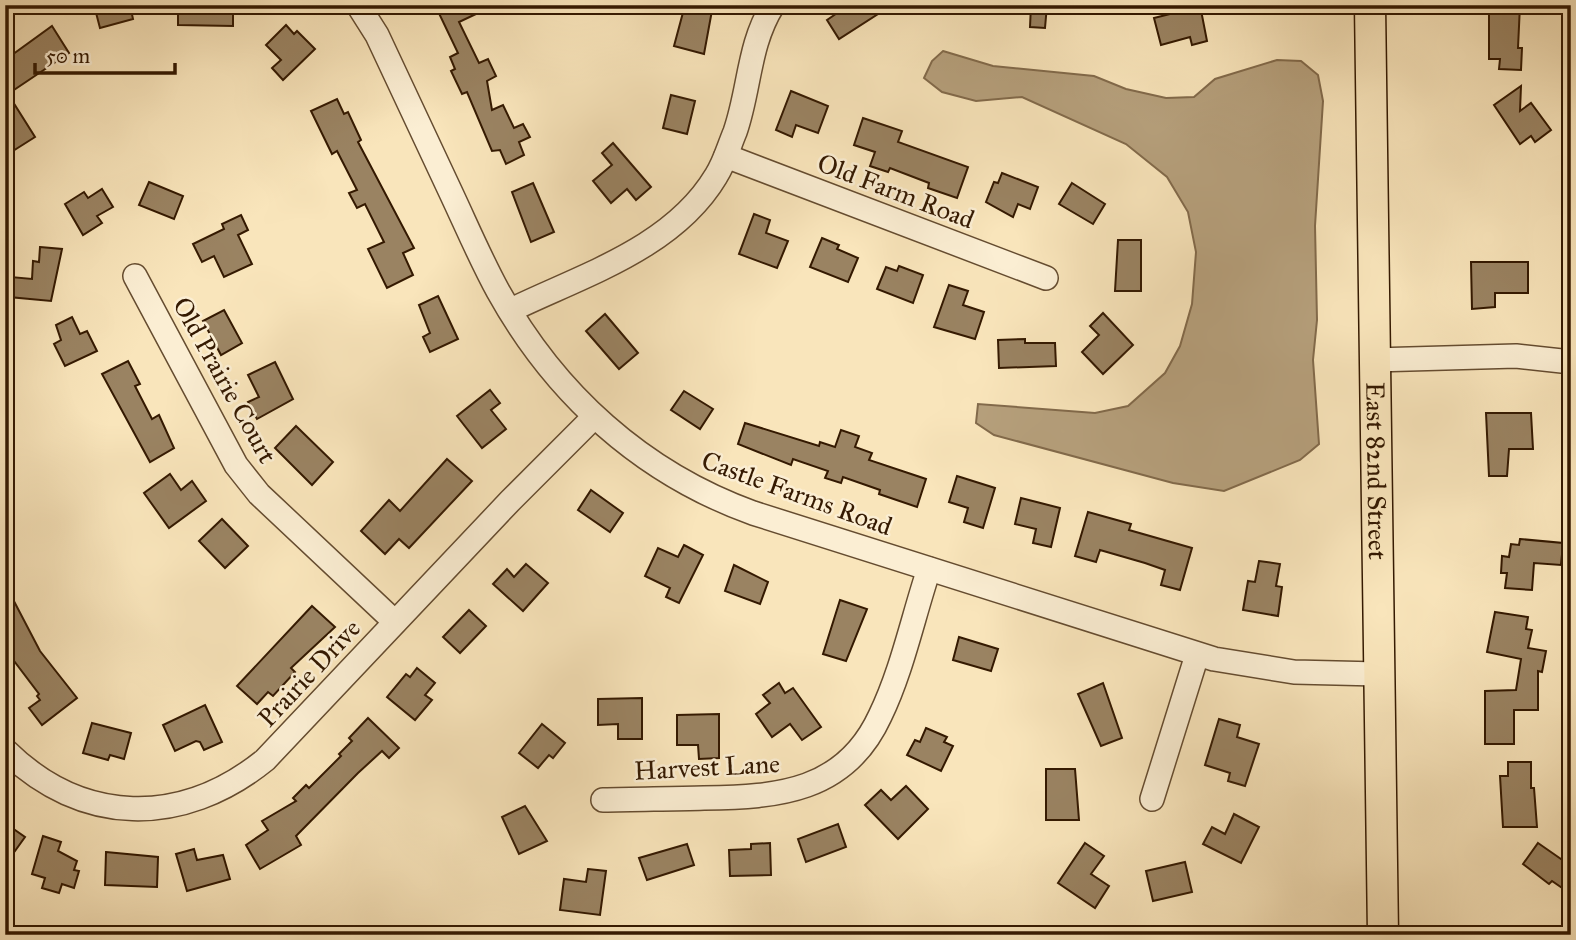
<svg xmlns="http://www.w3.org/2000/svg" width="1576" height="940" font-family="'IM FELL Great Primer',serif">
  <rect width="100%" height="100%" fill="#f9e5bb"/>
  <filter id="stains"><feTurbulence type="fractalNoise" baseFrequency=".00286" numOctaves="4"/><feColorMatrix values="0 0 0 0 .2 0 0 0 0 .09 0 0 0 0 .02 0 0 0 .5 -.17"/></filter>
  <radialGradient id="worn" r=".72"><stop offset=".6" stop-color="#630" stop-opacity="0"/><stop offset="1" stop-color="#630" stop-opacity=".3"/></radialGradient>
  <polygon fill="#b6a07c" stroke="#826a4b" stroke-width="2" points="943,51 993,66 1094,76 1126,89 1166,98 1194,97 1215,79 1277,60 1301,61 1318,75 1323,101 1315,226 1317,320 1313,360 1319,444 1300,460 1224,491 1173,483 994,435 976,423 978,404 1095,413 1128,406 1165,373 1180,346 1192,304 1196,252 1188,212 1167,177 1126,144 1022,97 976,101 942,92 924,78 932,61"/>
  <g fill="#9a8362" stroke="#341901" stroke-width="2">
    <polygon points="94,5 130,5 133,19 100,28"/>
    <polygon points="178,5 233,5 233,26 178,25"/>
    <polygon points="435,5 495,5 459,22 479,63 488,59 496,76 487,81 492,110 503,105 514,128 523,124 530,137 519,142 524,155 506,164 500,150 492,151 467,92 462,94 451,71 455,69 450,57 458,53"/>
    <polygon points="685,5 713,5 704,54 674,46"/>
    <polygon points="849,5 892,5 839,39 827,20"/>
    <polygon points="1031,5 1047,5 1045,28 1030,27"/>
    <polygon points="1179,5 1200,5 1207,41 1192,45 1190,37 1161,45 1154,18 1170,14 1169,8"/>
    <polygon points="1489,5 1520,5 1518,48 1522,48 1521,70 1499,69 1500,59 1489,59"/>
    <polygon points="286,25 294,34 297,31 315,49 283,80 272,68 281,60 266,45"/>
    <polygon points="52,26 69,53 8,94 35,137 5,156 5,60"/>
    <polygon points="1521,86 1520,111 1531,103 1551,130 1535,142 1531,136 1520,144 1494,105"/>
    <polygon points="791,91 828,106 818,133 796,125 792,137 776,130"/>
    <polygon points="671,95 695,101 687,134 663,128"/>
    <polygon points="337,99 344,114 348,112 361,140 358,142 414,248 403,253 413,275 387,288 368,249 384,242 365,204 357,208 349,193 357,190 337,151 332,154 311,111"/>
    <polygon points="863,118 902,131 898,142 968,167 957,198 928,188 929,183 890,168 888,172 870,166 875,152 854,145"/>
    <polygon points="613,143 651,187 636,200 627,189 611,203 593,181 612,165 602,153"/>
    <polygon points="1002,173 1038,187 1030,209 1018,204 1013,217 986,202 994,182 998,183"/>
    <polygon points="149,182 183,196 174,219 139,205"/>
    <polygon points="533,183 554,232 531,242 512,192"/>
    <polygon points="1072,183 1105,204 1093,224 1059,204"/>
    <polygon points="102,189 113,207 97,216 102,223 83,235 65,204 84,192 88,198"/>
    <polygon points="754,214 770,220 766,233 788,241 777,268 739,254"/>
    <polygon points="241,215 248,230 238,235 252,264 224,277 214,256 202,262 193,244 224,229 222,224"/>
    <polygon points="822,238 839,245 837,249 858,258 848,282 810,267"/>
    <polygon points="1118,240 1141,240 1141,291 1115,291"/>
    <polygon points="40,247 62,249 51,301 9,297 11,277 32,279 33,261 39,262"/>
    <polygon points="1471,262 1528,262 1528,293 1495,293 1495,307 1472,309"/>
    <polygon points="899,266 923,275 913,303 877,289 886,267 897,271"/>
    <polygon points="949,285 968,291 963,305 984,312 975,339 934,327"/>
    <polygon points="438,296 458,339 430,352 423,337 430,333 419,305"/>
    <polygon points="224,310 242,343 221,355 203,321"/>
    <polygon points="1103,313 1133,345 1103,374 1082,352 1099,335 1090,326"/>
    <polygon points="605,314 638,353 619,369 586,331"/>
    <polygon points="72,317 80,334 87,331 97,351 65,366 54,344 61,340 56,325"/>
    <polygon points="1025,339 1025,343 1055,343 1056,366 999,368 998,340"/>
    <polygon points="128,361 140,384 135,386 152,419 159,415 174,448 150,462 102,374"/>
    <polygon points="275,362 293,399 257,419 248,402 259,397 248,375"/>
    <polygon points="490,390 500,403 491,410 506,429 482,448 457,416"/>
    <polygon points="684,391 713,409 700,429 671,410"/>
    <polygon points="1486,413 1531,413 1533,449 1509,449 1507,476 1489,476"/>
    <polygon points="745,423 819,446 820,442 835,447 841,430 859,436 855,447 872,453 869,460 926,479 917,507 879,494 880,490 843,477 841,483 825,478 828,471 793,459 791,465 738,444"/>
    <polygon points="296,426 333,462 312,485 275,448"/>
    <polygon points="447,459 472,481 409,548 399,539 385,554 361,531 389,500 400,511"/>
    <polygon points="170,474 181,490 192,481 206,501 169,528 144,493"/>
    <polygon points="957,476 995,488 983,528 964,522 968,508 949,502"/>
    <polygon points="591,490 623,513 610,532 578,510"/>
    <polygon points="1021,498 1060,508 1051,547 1033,543 1036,529 1015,524"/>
    <polygon points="1088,512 1131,524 1129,530 1192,548 1180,590 1161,585 1165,570 1145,563 1100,550 1096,562 1075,556"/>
    <polygon points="222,519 248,546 225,568 199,541"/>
    <polygon points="1520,539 1563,543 1561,565 1534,563 1532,590 1505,588 1507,573 1501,573 1502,556 1509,557 1511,544 1519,545"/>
    <polygon points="684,545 703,555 679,603 666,597 670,588 645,576 658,548 678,557"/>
    <polygon points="1259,561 1280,564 1276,586 1282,587 1278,616 1243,610 1248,581 1255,582"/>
    <polygon points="526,564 548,583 523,611 493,584 507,569 514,577"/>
    <polygon points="734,565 768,582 760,604 725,591"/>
    <polygon points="5,584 40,651 77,698 42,725 29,708 40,700 37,696 39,694 5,649"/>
    <polygon points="840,600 867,609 846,661 823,654"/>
    <polygon points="312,606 335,627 291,668 295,672 273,696 268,692 257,704 237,686"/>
    <polygon points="469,610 486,626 460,653 443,637"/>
    <polygon points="1495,612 1528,617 1526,629 1532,630 1528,648 1546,651 1542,672 1538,671 1538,710 1514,710 1514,744 1485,744 1485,691 1516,690 1521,659 1487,652"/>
    <polygon points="959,637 998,649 991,671 953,660"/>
    <polygon points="417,668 435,683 425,695 432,700 415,720 387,697 406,674 410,677"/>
    <polygon points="779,683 785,693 793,688 821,727 802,740 790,724 772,737 756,714 770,703 763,695"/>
    <polygon points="1103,683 1122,738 1101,746 1078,694"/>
    <polygon points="642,698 642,739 618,739 618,724 598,725 598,699"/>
    <polygon points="205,705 222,742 204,750 200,742 196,741 175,751 163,725"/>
    <polygon points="719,714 719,758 699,759 698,745 677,745 677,715"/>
    <polygon points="368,718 399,748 389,758 382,751 358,773 296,836 301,845 260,869 246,845 268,830 262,821 296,801 293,798 306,785 309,788 341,756 339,754 352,741 349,738"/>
    <polygon points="1219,719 1240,725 1237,737 1259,744 1245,786 1228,781 1230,773 1205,765"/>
    <polygon points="92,723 131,733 124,759 110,755 108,760 83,753"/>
    <polygon points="542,724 565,743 553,758 549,755 538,768 519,753"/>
    <polygon points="926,728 947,737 944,742 953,746 941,771 907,755 915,740 920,742"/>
    <polygon points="1508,762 1531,762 1531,788 1534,788 1537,827 1503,827 1500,776 1508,776"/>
    <polygon points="1046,769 1075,769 1079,820 1046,820"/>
    <polygon points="906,786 928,809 898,839 865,805 881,790 891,800"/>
    <polygon points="525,806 547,841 519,854 502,817"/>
    <polygon points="1234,814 1259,827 1241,863 1203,844 1212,827 1225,834"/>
    <polygon points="5,823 25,837 5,865"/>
    <polygon points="838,824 846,847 806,862 798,839"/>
    <polygon points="43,836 61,842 58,851 77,861 74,870 79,871 74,888 62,884 59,893 42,888 45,878 32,874"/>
    <polygon points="770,843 771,875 730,876 729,850 751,849 751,844"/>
    <polygon points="1085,843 1104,856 1091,874 1109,886 1095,908 1058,883"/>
    <polygon points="1538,843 1571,866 1571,894 1552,881 1549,884 1523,864"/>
    <polygon points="687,844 694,865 647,880 639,858"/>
    <polygon points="194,849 197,860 223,855 230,879 187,891 176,854"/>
    <polygon points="106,852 158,857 157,887 105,885"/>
    <polygon points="1185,862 1192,892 1153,901 1146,871"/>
    <polygon points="588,869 606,871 600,915 560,910 564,879 586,882"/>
  </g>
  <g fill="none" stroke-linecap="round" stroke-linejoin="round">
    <defs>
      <g id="minor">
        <path d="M358,5L377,35C402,88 427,141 452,195C467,227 481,260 498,291C555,394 642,473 753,513L1214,659L1294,672L1378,674"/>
        <polyline points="726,156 1046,278"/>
        <polyline points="135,276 236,465 259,494 395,622"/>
        <path d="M511,310C583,275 673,248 716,176C725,162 729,146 735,132C750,89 748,45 773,5"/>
        <polyline points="1374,360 1516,356 1571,362"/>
        <path d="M5,750C82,826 182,827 265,760L510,501L594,417"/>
        <polyline points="1152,799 1197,655"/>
        <path d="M603,800C636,799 670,799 704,798C778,797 845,792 880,716C902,671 913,617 929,569"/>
      </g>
      <g id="major">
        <path id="s1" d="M1370,5L1383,935"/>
      </g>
    </defs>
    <use href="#minor" stroke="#654c30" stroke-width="26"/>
    <use href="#major" stroke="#341901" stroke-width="33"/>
    <use href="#minor" stroke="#fbeed3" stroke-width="23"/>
    <use href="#major" stroke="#f9e5bb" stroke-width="30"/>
  </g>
  <g text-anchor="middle" stroke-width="5" stroke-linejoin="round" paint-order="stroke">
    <g font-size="26" fill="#341901" stroke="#fbeed3">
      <text transform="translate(896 191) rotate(21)" y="9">Old Farm Road</text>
      <text transform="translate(225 380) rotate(61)" y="9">Old Prairie Court</text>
      <text dy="9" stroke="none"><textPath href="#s1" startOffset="466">East 82nd Street</textPath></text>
      <text transform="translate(797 493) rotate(20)" y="9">Castle Farms Road</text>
      <text transform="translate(309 673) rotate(-47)" y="9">Prairie Drive</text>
      <text transform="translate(707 767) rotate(-3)" y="9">Harvest Lane</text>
    </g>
  </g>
  <rect width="1576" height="940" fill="none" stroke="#f9e5bb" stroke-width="28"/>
  <rect x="7" y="7" width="1562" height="926" fill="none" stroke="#341901" stroke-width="3.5"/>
  <rect x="14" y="14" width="1548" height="912" fill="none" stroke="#341901" stroke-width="2"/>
  <path d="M35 63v10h140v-10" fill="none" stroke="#341901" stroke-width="3.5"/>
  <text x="46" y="63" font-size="21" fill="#341901" stroke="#fbeed3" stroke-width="5" paint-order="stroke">50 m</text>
  <rect width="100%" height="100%" filter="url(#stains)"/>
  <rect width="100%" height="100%" fill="url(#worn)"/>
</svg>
